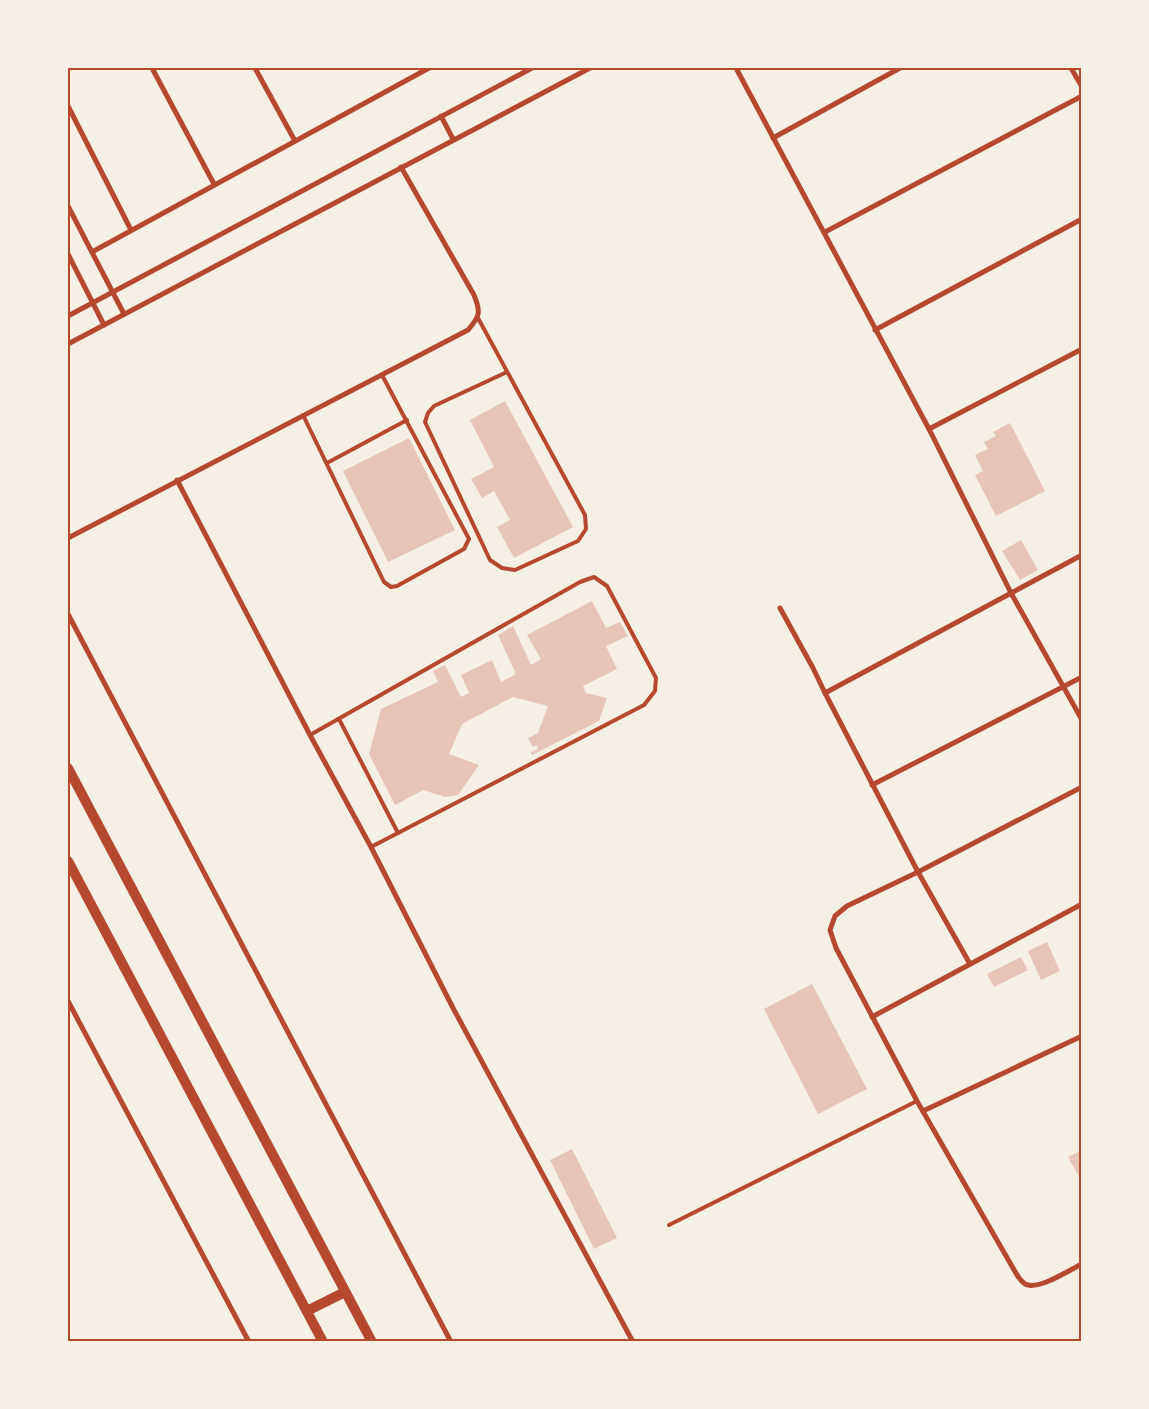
<svg xmlns="http://www.w3.org/2000/svg" width="1149" height="1409" font-family="'Work Sans',sans-serif">
  <rect width="100%" height="100%" fill="#f6efe4"/>
  <g fill="#e6c5b7">
    <polygon points="505,401 573,527 514,558 497,527 510,520 494,491 482,498 471,479 494,467 470,420"/>
    <polygon points="1010,423 1045,491 996,516 975,475 983,471 975,455 988,449 984,442 996,436 993,432"/>
    <polygon points="409,438 455,530 388,562 343,471"/>
    <polygon points="1021,540 1038,570 1020,580 1002,551"/>
    <polygon points="592,601 606,628 620,622 628,636 606,646 617,669 583,686 586,693 607,698 599,721 532,755 531,752 538,749 537,745 533,747 528,738 538,733 548,706 513,697 462,724 449,754 479,765 458,795 445,797 423,790 395,805 369,754 381,709 438,682 433,671 445,665 461,697 469,693 461,675 492,660 501,682 516,674 498,635 513,626 531,665 541,659 527,635"/>
    <polygon points="1047,942 1060,971 1041,980 1028,951"/>
    <polygon points="1021,957 1028,970 994,987 987,974"/>
    <polygon points="812,984 867,1089 818,1114 764,1009"/>
    <polygon points="572,1149 617,1238 594,1249 550,1160"/>
    <polygon points="1082,1150 1082,1182 1068,1157"/>
  </g>
  <g fill="none" stroke-linecap="round" stroke-linejoin="round">
    <g stroke="#b5482f" stroke-width="4">
      <polyline points="478,318 585,515 586,529 578,541 515,570 502,568 490,560 425,422 428,413 434,406 507,372"/>
      <polyline points="303,415 384,582 391,587 397,586 464,549 469,539 382,375"/>
      <polyline points="327,463 407,420"/>
      <polyline points="339,719 398,833"/>
      <polyline points="310,735 580,582 594,577 607,586 656,678 655,691 644,705 371,847"/>
      <polyline points="669,1225 917,1101"/>
    </g>
    <g stroke="#b5482f" stroke-width="5">
      <polyline points="152,68 214,184"/>
      <polyline points="255,68 295,141"/>
      <polyline points="736,68 929,429 1011,593 1082,720"/>
      <polyline points="1071,68 1082,87"/>
      <polyline points="68,106 131,230"/>
      <polyline points="441,116 453,139"/>
      <polyline points="773,138 900,68"/>
      <polyline points="68,206 124,314"/>
      <polyline points="825,232 1082,96"/>
      <polyline points="92,252 429,68"/>
      <polyline points="68,254 104,325"/>
      <polyline points="68,316 532,68"/>
      <polyline points="875,330 1082,219"/>
      <polyline points="68,344 590,68"/>
      <polyline points="929,429 1082,349"/>
      <polyline points="177,480 310,735 371,847 453,1008 633,1342"/>
      <path d="M68,538L468,330C480,316 481,312 474,295L401,167"/>
      <polyline points="780,608 813,668 825,693 918,872 970,964"/>
      <polyline points="68,614 451,1342"/>
      <polyline points="825,693 1082,555"/>
      <polyline points="872,785 1082,677"/>
      <path d="M1082,787L918,872L847,906L835,916L830,930L836,948L917,1101L1017,1275C1019,1278 1022,1282 1025,1284C1038,1291 1069,1270 1082,1264"/>
      <polyline points="68,1001 249,1342"/>
      <polyline points="872,1017 1082,904"/>
      <polyline points="923,1111 1082,1036"/>
    </g>
    <g stroke="#b5482f" stroke-width="10">
      <polyline points="68,768 372,1342"/>
      <polyline points="68,861 323,1342"/>
      <polyline points="307,1311 345,1292"/>
    </g>
  </g>
  <rect width="1149" height="1409" fill="none" stroke="#f6efe4" stroke-width="138"/>
  <rect x="69" y="69" width="1011" height="1271" fill="none" stroke="#b5482f" stroke-width="2"/>
</svg>
